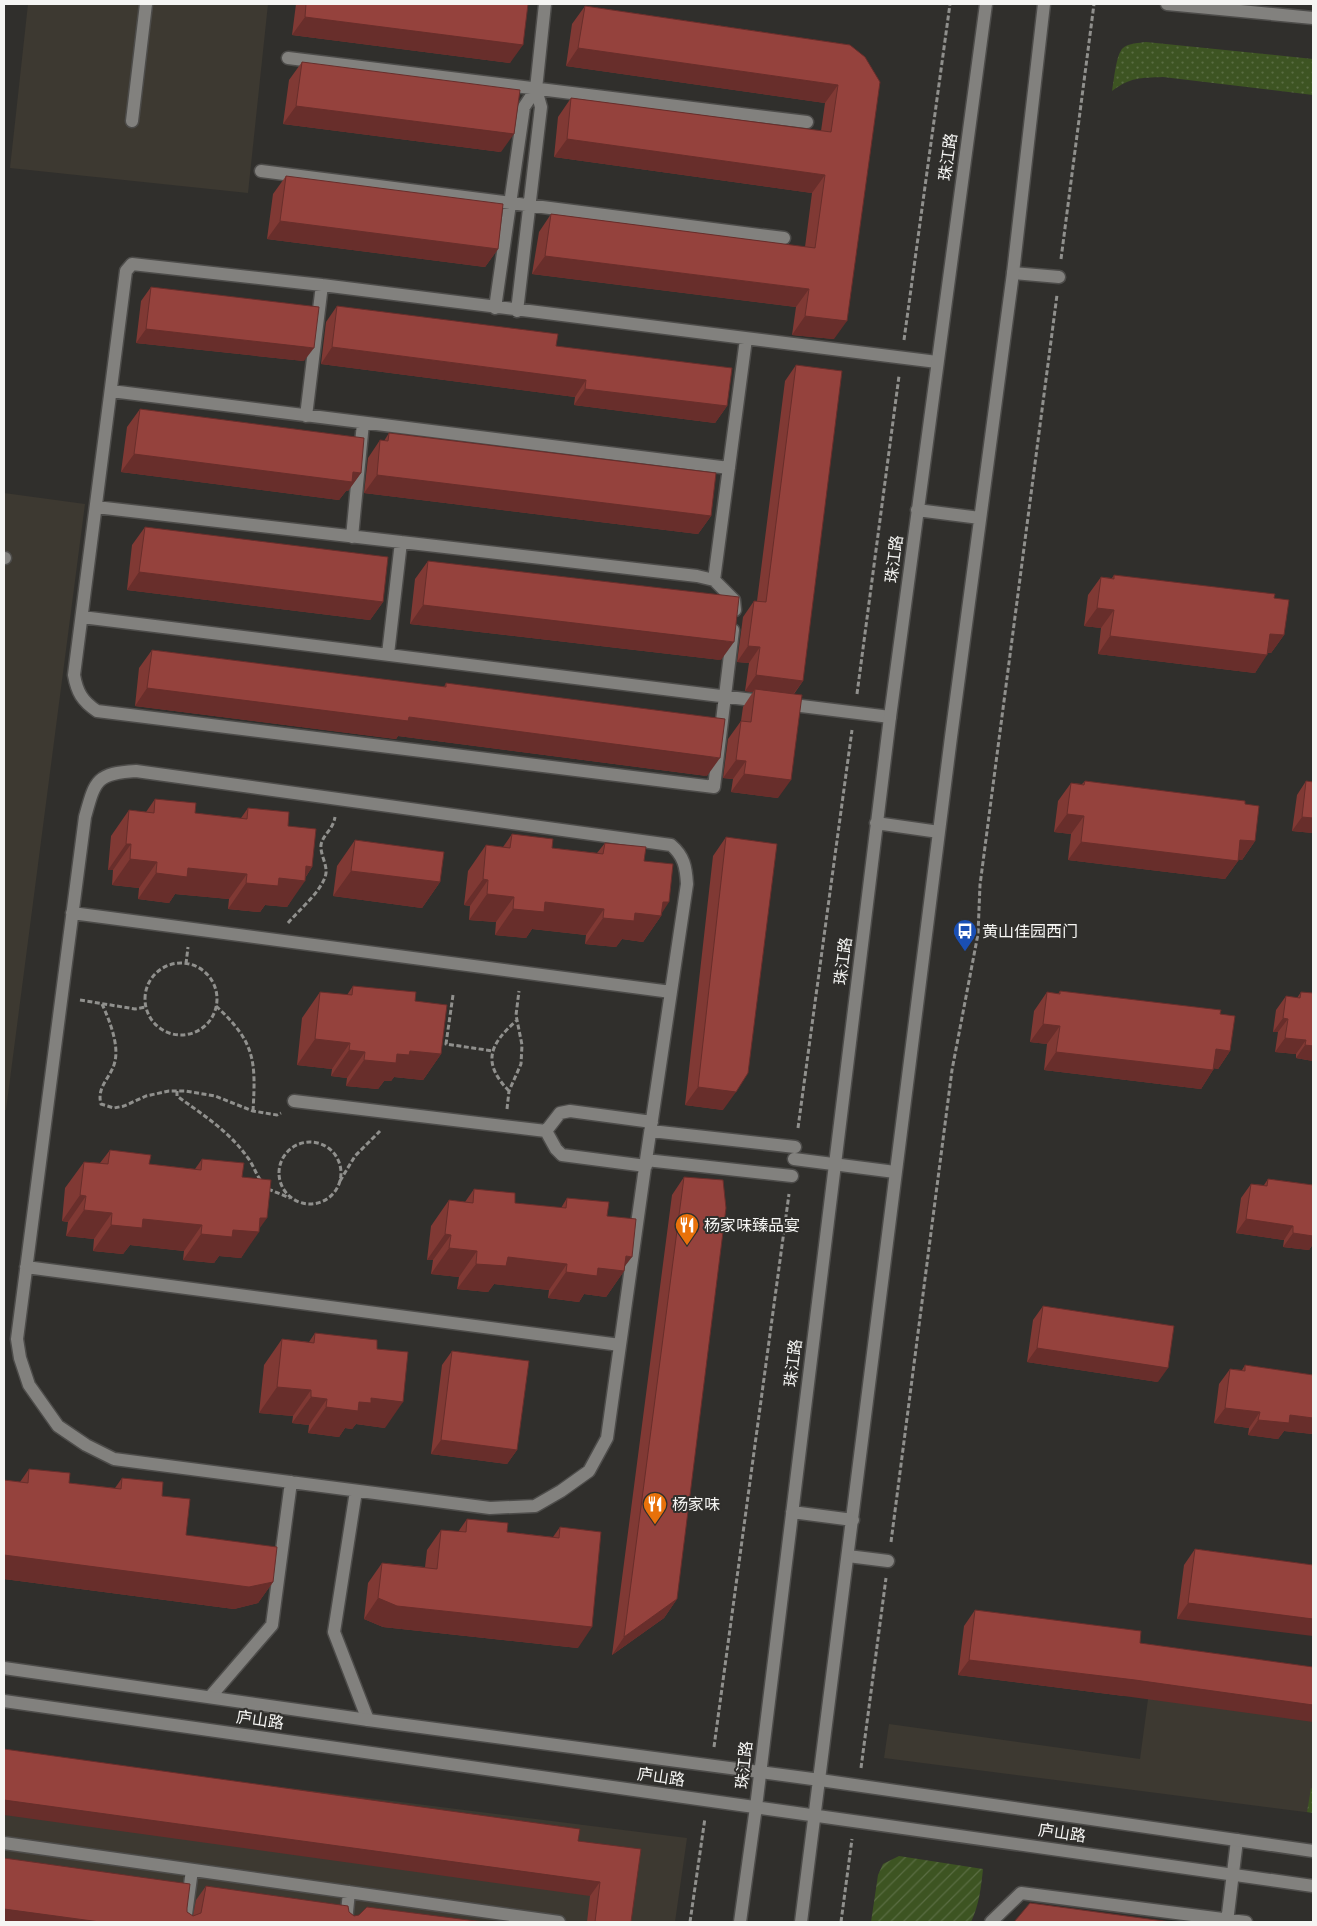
<svg xmlns="http://www.w3.org/2000/svg" width="1317" height="1926" viewBox="0 0 1317 1926" font-family="'Work Sans','Noto Sans SC',sans-serif">
	<style>
		.built { fill: #3d3931 }
		.grass { fill: url(#grass-dots) }
		.garden { fill: url(#garden-furrows) }
		.lines { fill: none; stroke-linecap: round; stroke-linejoin: round }
		.lane-casing { stroke: #4d4c4a; stroke-width: 15 }
		.secondary-casing { stroke: #4d4c4a; stroke-width: 15 }
		.path { stroke: #90908d; stroke-width: 3; stroke-dasharray: 5 2.5; stroke-linecap: butt }
		.lane { stroke: #82817e; stroke-width: 12 }
		.secondary { stroke: #82817e; stroke-width: 12 }
		.wall { fill: #803934 }
		.shaded-wall { fill: #682e2b }
		.building { fill: #95423d; stroke: #682e2b }
		.labels { text-anchor: middle; dominant-baseline: central; stroke-width: 4; stroke-linejoin: round; paint-order: stroke }
		.street-label { font-size: 16px; fill: #f5f5f3; stroke: #302f2c }
		.poi-label { font-size: 16px; fill: #f5f5f3; stroke: #302f2c; text-anchor: start }
	</style>
	<defs>
		<pattern id="grass-dots" width="8" height="8" patternUnits="userSpaceOnUse" patternTransform="scale(1.25)"><rect width="8" height="8" fill="#3d5422"/><path d="M2 2h.1M6 6h.1" fill="none" stroke="#5a6d43" stroke-width="1.8" stroke-linecap="round"/></pattern>
		<pattern id="garden-furrows" width="10" height="10" patternUnits="userSpaceOnUse" patternTransform="scale(1.25)"><rect width="10" height="10" fill="#3d5422"/><path d="M-1 1l2-2M0 10L10 0M9 11l2-2" fill="none" stroke="#5a6d43"/></pattern>
	</defs>
	<rect width="100%" height="100%" fill="#302f2c"/>
	<!-- built -->
	<path class="built" d="M28 4H268L248 193 10 168Z
		M4 493 85 504 6 1110H4Z
		M1153 1662 1313 1684V1813L884 1758 889 1724 1140 1759Z
		M4 1752 687 1838 675 1922H4Z"/>
	<!-- grass -->
	<path class="grass" d="M1146 42 1313 59V95L1163 77C1140 78 1131 77 1112 91 1114 81 1116 54 1123 48 1129 43 1139 43 1146 42Z
		M1311 1788 1313 1789V1813L1307 1812Z"/>
	<!-- garden -->
	<path class="garden" d="M899 1856 983 1869C981 1888 979 1905 971 1922H871L878 1875 883 1864Z"/>
	<g class="lines">
		<!-- lane casing -->
		<g class="lane-casing">
			<path id="lane" d="M1167 4 1313 18
				M288 58 807 122
				M132 121 146 4
				M261 171 784 238
				M1013 273 1059 277
				M495 308 524 107 536 89
				M517 311 541 107 536 89 545 4
				M111 391 729 468
				M306 416 322 285
				M96 507 697 576 714 580 734 600 735 610
				M352 537 363 423
				M4 558H5
				M714 580 746 339
				M82 617 890 717
				M733 630 714 787 97 711C82 701 77 692 74 675L126 271 132 264 322 285 937 362
				M388 654 401 542
				M72 913 671 992
				M294 1101 546 1131 556 1149 562 1155 646 1166
				M546 1131 560 1113 570 1111 652 1122
				M651 1131 795 1147
				M794 1159 895 1172
				M646 1160 687 884C686 867 684 856 671 845L136 771C96 773 95 781 85 817L17 1339 20 1358 29 1385 58 1426 86 1445 114 1459 490 1508 535 1506 561 1491 589 1471 607 1438 646 1160 792 1176
				M26 1267 620 1345
				M356 1491 334 1632 368 1720
				M848 1556 888 1561
				M210 1697 272 1625 291 1482
				M4 1843 559 1922
				M185 1922 192 1870
				M346 1922 349 1892
				M991 1922 1021 1893 1246 1922
				M1227 1922 1237 1840"/>
		</g>
		<!-- secondary casing -->
		<g class="secondary-casing">
			<path id="secondary" d="M917 510 980 518
				M876 823 939 832
				M792 1512 853 1520
				M4 1668 368 1720 820 1780 1313 1851
				M4 1701 1313 1886
				M740 1922 756 1807 890 717 986 4
				M801 1922 951 737 1013 273 1044 4"/>
		</g>
		<!-- path -->
		<path class="path" d="M1061 259 1094 4
			M904 340 950 4
			M857 694 899 376
			M288 923C298 911 324 889 326 873 327 864 320 854 321 845 323 834 333 830 335 817
			M145 999a36 36 0 1 1 72 0a36 36 0 1 1-72 0Z
			M186 964 188 947
			M453 995 446 1044 493 1051
			M80 1000 135 1009 146 1007
			M102 1004C109 1019 119 1044 115 1061 112 1077 96 1086 101 1104L114 1108 124 1106 146 1096 169 1091H185L215 1096 253 1111 277 1115 281 1113
			M216 1006C255 1042 256 1060 253 1111
			M177 1091V1096C203 1115 229 1131 248 1158 254 1166 256 1175 262 1182
			M509 1091C482 1063 489 1045 516 1021
			M507 1109 509 1091 521 1064 522 1045 516 1015 519 991
			M798 1128 852 730
			M279 1173a31 31 0 1 1 62 0a31 31 0 1 1-62 0Z
			M340 1181 355 1156 380 1131
			M268 1189 290 1198
			M891 1542 952 1070 978 934 980 885 1057 295
			M714 1747 789 1194
			M861 1768 886 1578
			M690 1922 705 1818
			M841 1922 852 1839"/>
		<!-- lane -->
		<use href="#lane" class="lane"/>
		<!-- secondary -->
		<use href="#secondary" class="secondary"/>
	</g>
	<!-- wall -->
	<path class="wall" d="M296 4H528L510 63 292 35Z
		M585 6 850 45 834 339 792 335 796 307 532 274 539 232 551 214 805 247 812 193 554 157 558 117 571 98 821 131 825 103 566 66 572 24Z
		M302 62 501 152 283 124 289 80Z
		M286 176 498 249 485 267 267 239 273 194Z
		M151 287 304 361 136 343 141 301Z
		M337 306 556 346 727 406 715 423 574 405 575 397 321 364 326 322Z
		M796 365 803 681 794 694 778 798 731 792 733 779 723 778 728 739 741 721 743 707 753 692 745 691 749 663 737 662 743 617 754 601H757L785 381Z
		M140 409 361 473 348 491H346L339 500 121 472 127 427Z
		M389 433 711 516 698 534 364 493 368 458 380 440 384 441Z
		M145 527 383 602 370 620 127 590 132 545Z
		M428 561 721 660 410 624 415 579Z
		M1114 575 1274 598 1284 635 1271 653H1267L1255 673 1098 654 1101 628 1084 626 1088 595 1101 577 1112 578Z
		M152 650 444 687 446 683 707 776 398 736 396 739 135 706 139 668Z
		M1085 781 1245 804 1255 841 1242 860 1238 859V861L1225 879 1068 860 1071 834 1054 832 1058 801 1071 783 1082 784Z
		M1306 781 1313 782V833L1292 831 1297 795Z
		M155 799 195 813 241 818 248 808 288 826 312 867 287 907 265 905 260 912 228 909 229 899 175 894 169 903 138 899 139 888 112 885 113 870H108L111 836 129 810 146 812Z
		M512 834 552 848 597 853 605 843 644 861 662 913 661 916 643 942 622 939 616 947 585 944 586 935 532 929 526 938 495 935 496 922 469 920 470 906 464 905 468 871 486 845 503 847Z
		M726 837 723 1110 685 1105 713 856Z
		M355 840 440 882 422 908 333 896 337 866Z
		M353 986 415 1001 441 1054 423 1080 394 1077 391 1081H384L378 1089 346 1086 347 1078 331 1076 332 1069 297 1065 302 1018 320 992 347 995Z
		M1060 991 1220 1014 1230 1051 1218 1069 1214 1068 1213 1070 1201 1089 1044 1070 1047 1044 1030 1042 1034 1011 1047 992 1058 994Z
		M1301 992 1313 1061 1296 1058V1054L1275 1052 1278 1032H1273L1276 1010 1286 996 1297 998Z
		M110 1150 149 1164 195 1169 202 1159 242 1177 259 1229 241 1258 219 1256 214 1263 183 1260 184 1251 130 1245 123 1254 93 1251 94 1239 66 1236 68 1222 62 1221 65 1188 84 1162 100 1163Z
		M684 1177 677 1599 664 1618 612 1655 672 1195Z
		M1268 1179 1313 1185V1244L1309 1250 1283 1247 1284 1240 1236 1233 1241 1198 1251 1184 1264 1185Z
		M474 1189 515 1203 561 1208 567 1198 607 1216 624 1267V1271L606 1297 584 1294 579 1302 548 1298 549 1290 494 1284 488 1292 457 1289 459 1277 431 1274 433 1260H427L431 1226 449 1200 465 1202Z
		M1043 1306 1158 1382 1027 1362 1033 1320Z
		M315 1333 377 1349 385 1428 356 1424 352 1429 345 1428 339 1437 308 1433 309 1425 292 1423 293 1416 259 1413 264 1365 282 1339 309 1342Z
		M452 1351 517 1450 507 1464 431 1454 442 1365Z
		M1245 1365 1313 1375V1434L1284 1431 1278 1439 1248 1435 1249 1428 1214 1423 1219 1384 1230 1369 1242 1370Z
		M29 1469 69 1483 115 1488 122 1478 162 1496 186 1535 273 1582 258 1603 234 1609 4 1579V1480L20 1482Z
		M467 1519 507 1532 553 1537 560 1527 578 1648 383 1627 364 1619 368 1583 382 1563 425 1567 427 1550 441 1530 458 1532Z
		M1195 1549 1313 1565 1177 1619 1184 1565Z
		M975 1610 1124 1696 958 1675 964 1626Z
		M578 1841 631 1922H587L590 1896Z
		M206 1886 349 1912 354 1916 4 1922 187 1908V1912L193 1916 196 1900Z"/>
	<!-- shaded-wall -->
	<path class="shaded-wall" d="M305 17 523 45 510 63 292 35Z
		M578 48 838 85 825 103 566 66Z
		M296 106 514 134 501 152 283 124Z
		M567 139 825 175 812 193 554 157Z
		M280 221 498 249 485 267 267 239Z
		M545 256 809 289 796 307 532 274Z
		M805 316 847 321 834 339 792 335Z
		M146 329 314 348 304 361 136 343Z
		M332 347 586 380 575 397 321 364Z
		M585 389 727 406 715 423 574 405Z
		M134 454 353 472 361 473 348 491H346L339 500 121 472Z
		M377 475 711 516 698 534 364 493Z
		M139 572 383 602 370 620 127 590Z
		M423 605 734 642 721 660 410 624Z
		M1097 608 1114 610 1101 628 1084 626Z
		M1270 634 1284 635 1271 653 1257 652Z
		M1110 636 1267 655 1255 673 1098 654Z
		M748 646 760 647 749 663 737 662Z
		M756 675 803 681 791 697 755 689 753 692 745 691Z
		M147 688 409 717 720 758 707 776 398 736 396 739 135 706Z
		M736 760 746 761 733 779 723 778Z
		M744 774 791 780 778 798 731 792Z
		M1067 814 1084 816 1071 834 1054 832Z
		M1302 817 1313 818V833L1292 831Z
		M1240 840 1255 841 1242 860 1228 858Z
		M1081 842 1238 861 1225 879 1068 860Z
		M126 844H131L113 870H108Z
		M130 859 157 862 139 888 112 885Z
		M306 866 312 867 303 881H305L287 907 265 905 260 912 228 909 246 883Z
		M188 868 247 874 229 899 175 894 169 903 138 899 156 873Z
		M351 871 440 882 422 908 333 896Z
		M483 879 488 880 470 906 464 905Z
		M487 894 514 897 496 922 469 920Z
		M545 902 604 909 586 935 532 929 526 938 495 935 513 909Z
		M663 902H669L660 916H661L643 942 622 939 616 947 585 944 603 918 635 913Z
		M1283 1018 1288 1019 1278 1032H1273Z
		M1043 1024 1060 1026 1047 1044 1030 1042Z
		M1285 1038 1306 1040 1296 1054 1275 1052Z
		M315 1039 350 1043 332 1069 297 1065Z
		M1305 1045 1313 1046V1061L1296 1058Z
		M1216 1049 1230 1051 1218 1069 1203 1067Z
		M349 1050 365 1052 347 1078 331 1076Z
		M410 1051 441 1054 423 1080 394 1077 391 1081H384L378 1089 346 1086 364 1060 397 1054Z
		M1056 1052 1213 1070 1201 1089 1044 1070Z
		M698 1087 736 1092 723 1110 685 1105Z
		M80 1195 86 1196 68 1222 62 1221Z
		M84 1210 112 1213 94 1239 66 1236Z
		M260 1218H267L257 1232H259L241 1258 219 1256 214 1263 183 1260 201 1234Z
		M143 1219 202 1225 184 1251 130 1245 123 1254 93 1251 111 1225Z
		M1246 1219 1293 1226 1284 1240 1236 1233Z
		M1293 1233 1313 1236V1244L1309 1250 1283 1247Z
		M445 1234 451 1235 433 1260H427Z
		M449 1248 477 1251 459 1277 431 1274Z
		M626 1256 632 1257 622 1270 624 1271 606 1297 584 1294 579 1302 548 1298 566 1272 598 1268Z
		M508 1257 567 1264 549 1290 494 1284 488 1292 457 1289 476 1264Z
		M1037 1348 1168 1368 1158 1382 1027 1362Z
		M277 1387 311 1390 293 1416 259 1413Z
		M311 1397 327 1399 309 1425 292 1423Z
		M371 1398 403 1402 385 1428 356 1424 352 1429 345 1428 339 1437 308 1433 326 1407 359 1402Z
		M1225 1408 1260 1412 1249 1428 1214 1423Z
		M1290 1415 1313 1418V1434L1284 1431 1278 1439 1248 1435 1258 1420Z
		M441 1440 517 1450 507 1464 431 1454Z
		M4 1555 273 1582 258 1603 234 1609 4 1579Z
		M378 1598 592 1627 578 1648 383 1627 364 1619Z
		M677 1599 664 1618 612 1655 624 1637Z
		M1188 1603 1313 1619V1636L1177 1619Z
		M969 1660 1135 1680 1313 1705V1722L1124 1696 958 1675Z
		M4 1800 600 1882 590 1896 4 1815Z
		M4 1909 100 1922H4Z"/>
	<!-- building -->
	<path class="building" d="M306 4H528L523 45 305 17Z
		M585 6 850 45 865 57 880 82 847 321 805 316 809 289 545 256 551 214 815 248 825 175 567 139 571 98 831 132 838 85 578 48Z
		M302 62 520 90 514 134 296 106Z
		M286 176 503 204 498 249 280 221Z
		M151 287 319 307 314 348 146 329Z
		M337 306 558 334 556 346 732 368 727 406 585 389 586 380 332 347Z
		M796 365 842 371 803 681 756 675 760 647 748 646 754 601 766 602Z
		M140 409 364 438 361 473 353 472 352 482 134 454Z
		M389 433 716 473 711 516 377 475 380 440 388 441Z
		M145 527 388 557 383 602 139 572Z
		M428 561 739 597 734 642 423 605Z
		M1114 575 1275 594 1274 598 1289 600 1284 635 1270 634 1267 655 1110 636 1114 610 1097 608 1101 577 1114 579Z
		M152 650 446 687V683L725 719 720 758 409 717 408 721 147 688Z
		M755 689 802 695 791 780 744 774 746 761 736 760 741 721 751 722Z
		M1085 781 1245 801V804L1259 806 1255 841 1240 840 1238 861 1081 842 1084 816 1067 814 1071 783 1084 785Z
		M1306 781 1313 782V818L1302 817Z
		M155 799 196 803 195 813 247 819 248 808 289 812 288 826 316 829 312 867 306 866 305 881 279 878 278 886 246 883 247 874 188 868 187 877 156 873 157 862 130 859 131 844H126L129 810 154 813Z
		M512 834 553 839 552 848 603 854 605 843 646 847 644 861 673 864 669 902H663L661 916 635 913 634 921 603 918 604 909 545 902 544 912 513 909 514 897 487 894 488 880 483 879 486 845 510 848Z
		M726 837 777 844 748 1073 736 1092 698 1087Z
		M355 840 444 852 440 882 351 871Z
		M353 986 416 992 415 1001 447 1005 441 1054 410 1051 409 1055 397 1054 396 1063 364 1060 365 1052 349 1050 350 1043 315 1039 320 992 352 995Z
		M1060 991 1221 1010 1220 1014 1235 1016 1230 1051 1216 1049 1213 1070 1056 1052 1060 1026 1043 1024 1047 992 1060 994Z
		M1301 992 1313 993V1046L1305 1045 1306 1040 1285 1038 1288 1019 1283 1018 1286 996 1300 998Z
		M110 1150 151 1155 149 1164 201 1170 202 1159 244 1163 242 1177 271 1180 267 1218H260L259 1232 233 1230 232 1237 201 1234 202 1225 143 1219 142 1228 111 1225 112 1213 84 1210 86 1196 80 1195 84 1162 108 1164Z
		M684 1177 723 1180 726 1208 677 1599 624 1637Z
		M1268 1179 1313 1185V1236L1293 1233V1226L1246 1219 1251 1184 1267 1186Z
		M474 1189 515 1193V1203L566 1208 567 1198 609 1202 607 1216 636 1219 632 1257 626 1256 624 1271 598 1268 597 1276 566 1272 567 1264 508 1257 506 1266 476 1264 477 1251 449 1248 451 1235 445 1234 449 1200 473 1203Z
		M1043 1306 1174 1326 1168 1368 1037 1348Z
		M315 1333 377 1340V1349L408 1352 403 1402 371 1398V1403L359 1402 358 1411 326 1407 327 1399 311 1397V1390L277 1387 282 1339 314 1343Z
		M452 1351 529 1361 517 1450 441 1440Z
		M1245 1365 1313 1375V1418L1290 1415 1289 1423 1258 1420 1260 1412 1225 1408 1230 1369 1245 1371Z
		M29 1469 70 1473 69 1483 121 1489 122 1478 163 1482 162 1496 190 1499 186 1535 277 1547 273 1582 249 1587 4 1555V1480L28 1483Z
		M467 1519 508 1523 507 1532 559 1538 560 1527 601 1532 592 1627 397 1606 378 1598 382 1563 437 1569 441 1530 466 1532Z
		M1195 1549 1313 1565V1619L1188 1603Z
		M975 1610 1141 1631 1140 1643 1313 1667V1705L1135 1680 969 1660Z
		M4 1749 580 1829 578 1841 641 1849 631 1922H595L600 1882 4 1800Z
		M4 1858 190 1884 187 1908V1912L193 1916 201 1913 206 1886 348 1906 349 1912 354 1916 359 1915 367 1907 484 1922H100L4 1909Z
		M1030 1903 1171 1922H1014Z"/>
	<!-- icons -->
	<defs>
		<g id="bus-pin" transform="scale(1.25)"><path d="M0 17L-7.5 6A9.5 9.5 0 1 1 7.5 6Z" fill="#1a4fb4" stroke="#302f2c"/><path d="M-5-6H5V4H4V6H2V4H-2V6H-4V4H-5ZM-3.5-4V0h7V-4ZM-3.5 1.2v1.5H-2V1.2ZM2 1.2v1.5H3.5V1.2Z" fill="#fff"/></g>
		<g id="restaurant-pin" transform="scale(1.25)"><path d="M0 17L-7.5 6A9.5 9.5 0 1 1 7.5 6Z" fill="#e8710a" stroke="#302f2c"/><path d="M-5-6h1v4h1v-4h1v4h1v-4h1v5L-1.5 .5V6h-2V.5L-5-1ZM5-6V6H3V1.5H1.5Q1.5-4 5-6Z" fill="#fff"/></g>
	</defs>
	<g fill-rule="evenodd">
		<use href="#bus-pin" x="965" y="931"/>
		<use href="#restaurant-pin" x="687" y="1225"/>
		<use href="#restaurant-pin" x="655" y="1504"/>
	</g>
	<g class="labels">
		<!-- street labels -->
		<g class="street-label">
			<text transform="translate(948 157) rotate(-82)">珠江路</text>
			<text transform="translate(894 559) rotate(-83)">珠江路</text>
			<text transform="translate(843 961) rotate(-83)">珠江路</text>
			<text transform="translate(793 1363) rotate(-83)">珠江路</text>
			<text transform="translate(260 1720) rotate(8)">庐山路</text>
			<text transform="translate(744 1765) rotate(-84)">珠江路</text>
			<text transform="translate(661 1777) rotate(8)">庐山路</text>
			<text transform="translate(1062 1833) rotate(8)">庐山路</text>
		</g>
		<!-- poi labels -->
		<g class="poi-label">
			<text x="982" y="931">黄山佳园西门</text>
			<text x="704" y="1225">杨家味臻品宴</text>
			<text x="672" y="1504">杨家味</text>
		</g>
	</g>
	<!-- border -->
	<rect width="1317" height="1926" fill="none" stroke="#f5f5f3" stroke-width="10"/>
</svg>
